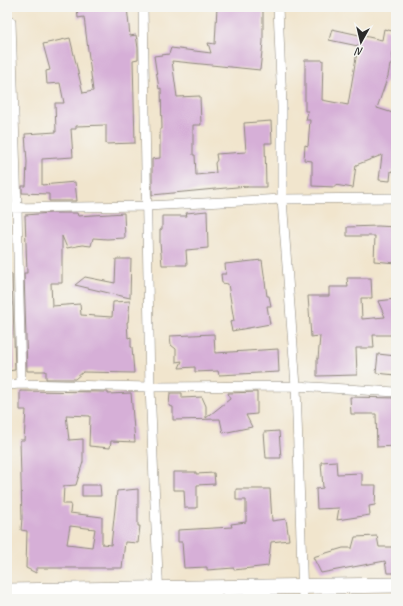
<svg xmlns="http://www.w3.org/2000/svg" width="403" height="606" viewBox="0 0 403 606" font-family="Caveat,sans-serif">
	<style>
		.building { fill: #d6afd7; fill-rule: evenodd }
		.lines { fill: none; stroke-linecap: round; stroke-linejoin: round }
		.minor-casing { stroke: #8e887c; stroke-width: 10 }
		.primary-casing { stroke: #8e887c; stroke-width: 16 }
		.minor { stroke: #fff; stroke-width: 9 }
		.primary { stroke: #fff; stroke-width: 15 }
	</style>
	<rect width="100%" height="100%" fill="#f6f6f2"/>
	<filter id="ink" filterUnits="userSpaceOnUse"><feTurbulence type="fractalNoise" baseFrequency=".025" numOctaves="2"/><feDisplacementMap in="SourceGraphic" scale="8" xChannelSelector="R" yChannelSelector="G"/><feConvolveMatrix kernelMatrix="1 2 1 2 8 2 1 2 1" color-interpolation-filters="sRGB"/></filter>
	<filter id="wash" filterUnits="userSpaceOnUse"><feTurbulence type="fractalNoise" baseFrequency=".012" numOctaves="4" result="noise"/><feDisplacementMap in="SourceGraphic" scale="16" xChannelSelector="R" yChannelSelector="G"/><feGaussianBlur stdDeviation="0.9" result="paint"/><feColorMatrix in="noise" values="0 0 0 0 0 0 0 0 0 0 0 0 0 0 0 0 0 1.4 0 .05"/><feComposite in="paint" operator="in"/></filter>
	<g filter="url(#wash)">
		<rect width="100%" height="100%" fill="#f1e5cd"/>
		<g id="blocks">
			<!-- building -->
			<path class="building" d="M77 7H127L130 36 136 35 138 48V59L133 60 135 143 106 144V125L76 126V129H71L73 157 42 159V185L75 182 77 201H49V194L22 193V186H26L27 162 25 134 56 132 55 103H64L60 83 47 84 46 71 50 70 43 44 70 38 83 93 93 91 84 17 78 18Z
				M217 7H263V42L260 70 172 61 177 97 200 96 201 125H193V155H195L196 175 216 173 215 163 217 160 216 154 246 152 244 123 271 121 272 143H265L266 187H247V186L152 195V159L160 158V129H162L161 88 159 89 154 56 169 54 171 48 211 53 208 43 215 44Z
				M332 29 382 40 384 29 396 32 391 65H390L388 76 377 108 396 114V172L391 171 390 181 379 180 382 155 356 165 353 188 335 185V187L312 186V161L304 160 305 145 308 146 310 120H306L308 111H305V60H323L322 100 348 105 358 46 329 40Z
				M207 211 208 248 186 250 187 265H162L160 243V230L162 229V216H187L186 213Z
				M51 213H77L78 216 124 213 125 238 107 239 93 238 91 246 82 245 67 248 62 236V283H51L52 306 80 304 81 315 112 317 113 302 130 301 128 322H127L128 338 131 337V347H132L134 373 83 372 75 379H46V371H27L24 273H27L25 215Z
				M378 226 396 227V263L374 261 375 236H347V227Z
				M116 259H131L130 298 75 285 85 277 115 283Z
				M262 260 267 296H269L271 306H267L270 324 232 331 230 322 234 321 228 284 222 283 221 274H226L225 264Z
				M7 274H12L15 370 7 371Z
				M347 278H371L372 298H361L362 319 385 317 378 301 396 299V335H373L374 348H356L357 375 317 376V359H318L320 336 311 337 308 296H329V287H348Z
				M214 334 215 353 278 349 279 372 219 375 218 371 195 372V367L179 368 182 361 176 362V349L171 345 170 336Z
				M378 354 396 356V375L376 373Z
				M20 391 108 392V394L131 393 135 442 111 441 110 448 89 446 90 416 66 415 69 440 83 439V462L76 485 64 486 63 504H71L70 513 102 517V544L111 545 117 491 138 489V526H140L138 543 125 542 122 568H36V573L26 568 27 531 21 530 22 518 20 440H24L26 410H20ZM70 526 95 529 92 547 67 544Z
				M257 392V414L246 415 252 427 223 433 220 419 173 420V407L169 406 170 393H182V398L202 397 206 406V418L230 399 228 393Z
				M350 397 396 398V446L377 447 376 414H351Z
				M279 431 281 458H266L264 432Z
				M336 461 337 474 362 473V485H376L375 505 369 506 370 515 337 520 339 508 317 509 316 489 323 488 321 462Z
				M173 472H196V474L214 473 215 484 197 485V508H185L184 490H173Z
				M82 485H100L101 496H82Z
				M236 489H270L272 521 286 519 289 540 271 542 268 566 234 570V568L207 570V567L184 568 182 542H178V530L232 527 231 524 246 522V500H236Z
				M377 536 379 547H396V573H387L385 561 321 573 313 557 343 548H352L355 537Z"/>
		</g>
	</g>
	<g filter="url(#ink)">
		<use href="#blocks" fill-opacity="0" stroke="#8e887c" stroke-width="1"/>
		<g class="lines">
			<!-- minor casing -->
			<g class="minor-casing">
				<path id="minor" d="M143 7 150 387 159 599
					M278 7 282 106V199L296 386 303 599
					M11 22 17 209 21 384
					M7 208 146 206 282 199 396 198
					M7 385 21 384 150 387 296 386 396 392"/>
			</g>
			<!-- primary casing -->
			<g class="primary-casing">
				<path id="primary" d="M7 591 396 585"/>
			</g>
			<!-- minor -->
			<use href="#minor" class="minor"/>
			<!-- primary -->
			<use href="#primary" class="primary"/>
		</g>
	</g>
	<!-- margin -->
	<rect width="403" height="606" fill="none" stroke="#f6f6f2" stroke-width="24"/>
	<!-- north arrow -->
	<g transform="translate(361 42) rotate(188)" stroke="#f6f6f2" stroke-width="3" paint-order="stroke">
	<path d="M0-3L7 15L0 10L-7 15Z" fill="#2b2b2b"/>
	<text y="-6" font-size="11" font-weight="bold" text-anchor="middle" fill="#2b2b2b">N</text>
	</g>
</svg>
